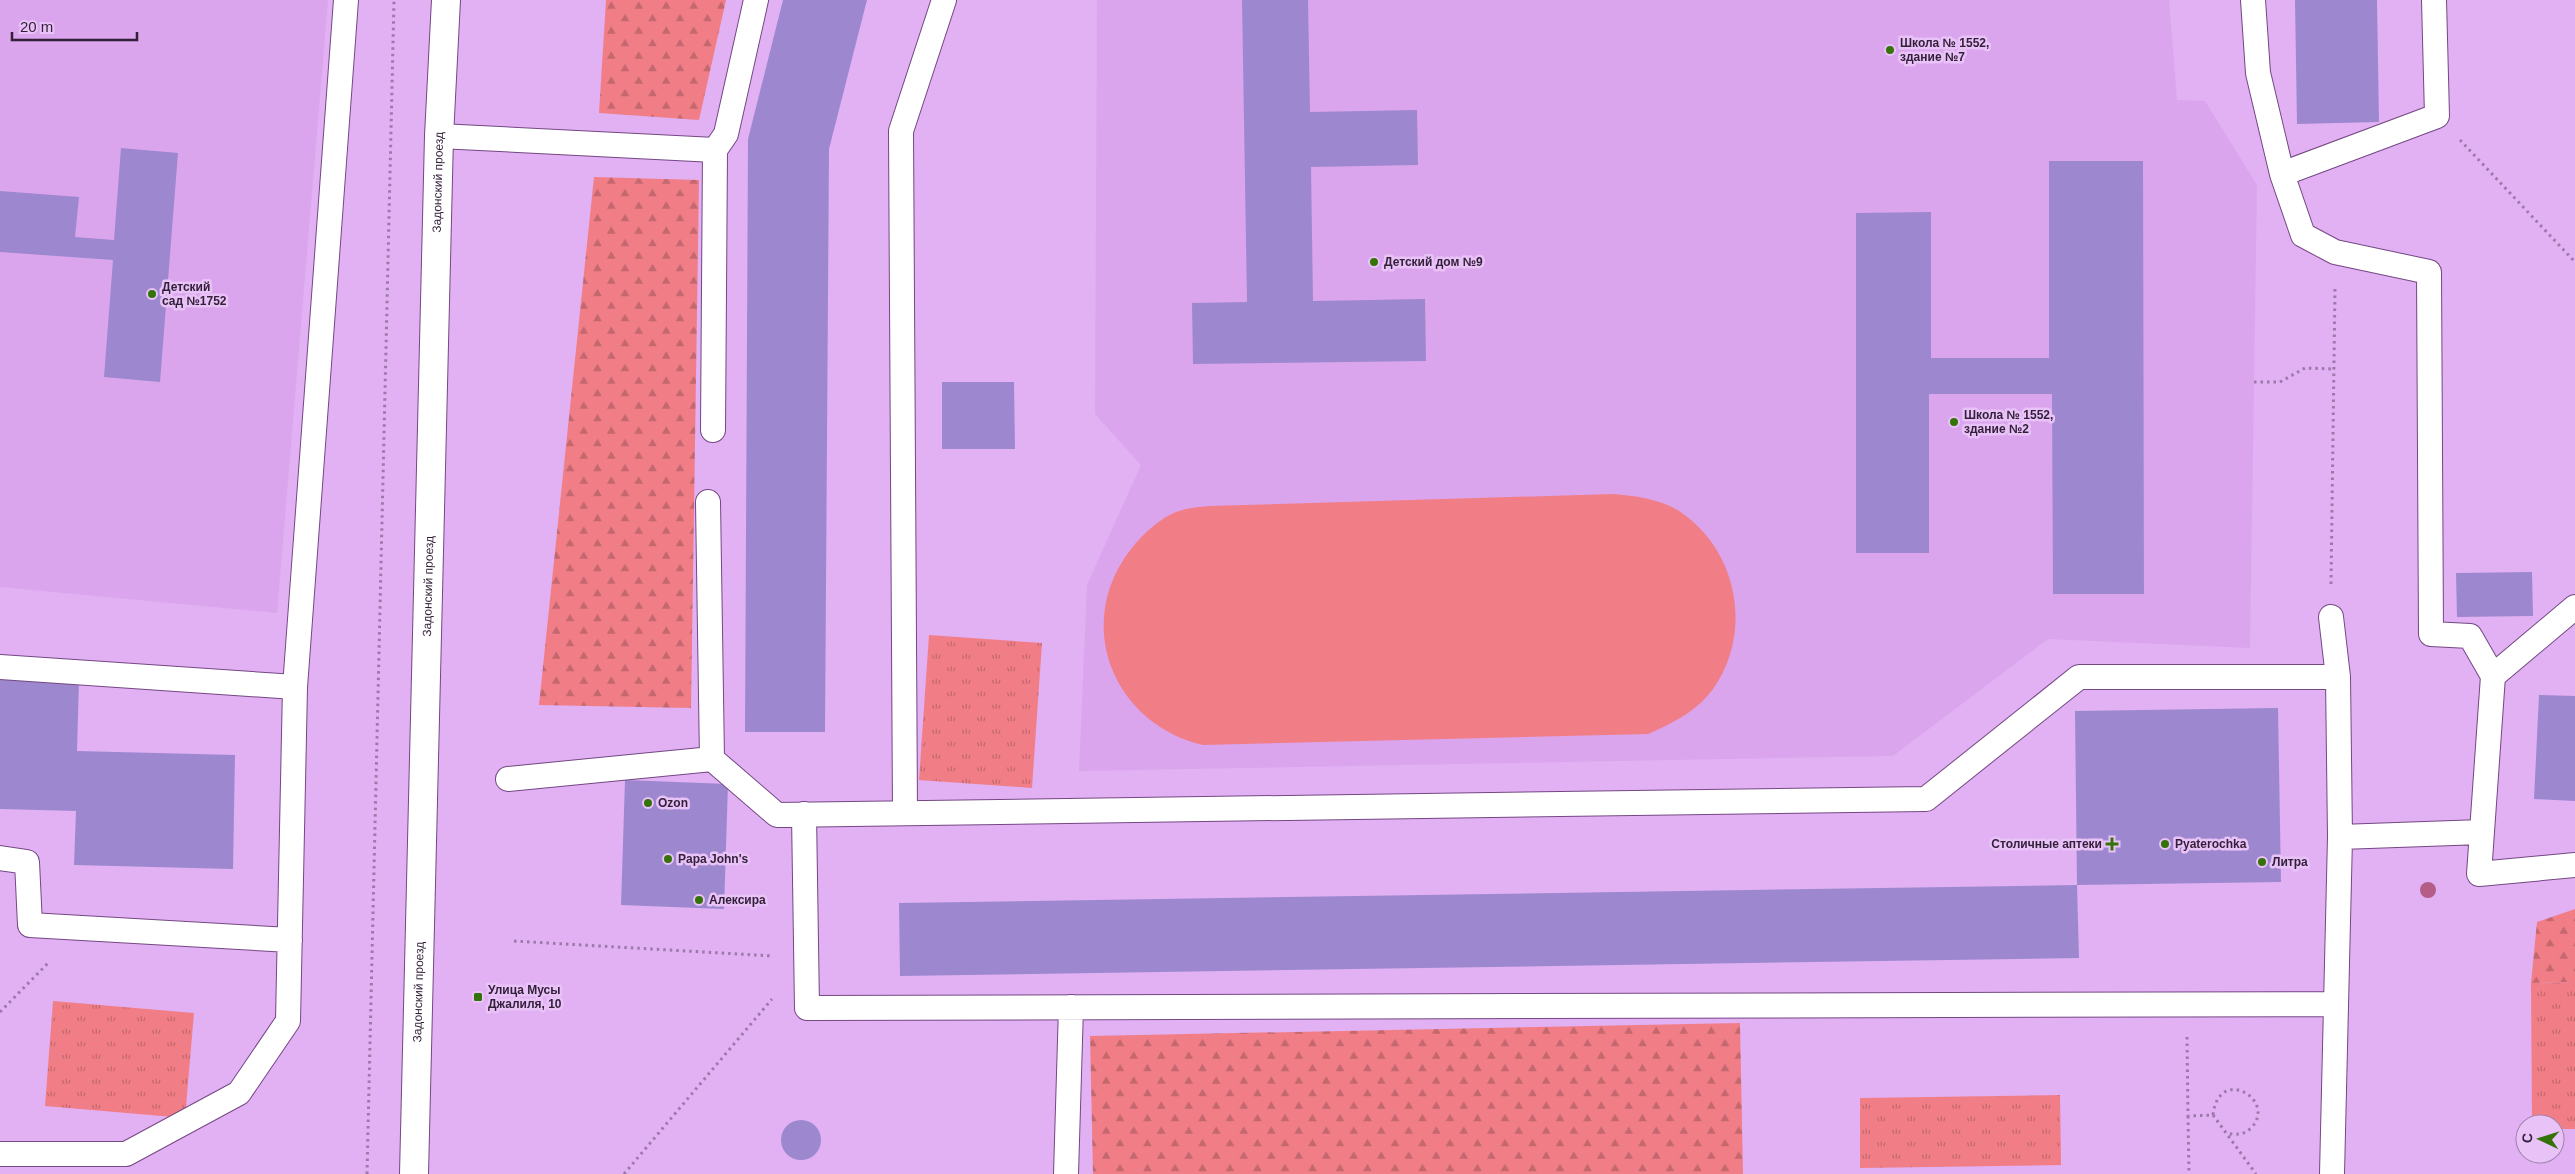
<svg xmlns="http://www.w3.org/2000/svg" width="2575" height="1174" viewBox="0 0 2575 1174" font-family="Arial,sans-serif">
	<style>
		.built { fill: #daa5ed }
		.forest { fill: url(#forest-firs) }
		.park { fill: url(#park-tufts) }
		.pitch { fill: #f17e86 }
		.building { fill: #9d88cf }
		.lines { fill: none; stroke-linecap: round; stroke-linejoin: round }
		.service-casing { stroke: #744883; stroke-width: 26 }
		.tertiary-casing { stroke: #744883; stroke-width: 30 }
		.path { stroke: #9d78aa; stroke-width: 3; stroke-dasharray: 2.5 4; stroke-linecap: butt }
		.service { stroke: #fff; stroke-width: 24 }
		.tertiary { stroke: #fff; stroke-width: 28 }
		.tree { fill: #b35d87 }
		.poi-dot { fill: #357209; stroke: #e9c2f8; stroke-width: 2 }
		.labels { text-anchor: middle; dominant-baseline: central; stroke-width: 5; stroke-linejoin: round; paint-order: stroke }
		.poi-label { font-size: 12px; font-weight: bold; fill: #321f38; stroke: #e9c2f8; text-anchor: start }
		.street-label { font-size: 12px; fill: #321f38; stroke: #e9c2f8 }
	</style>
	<defs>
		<pattern id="forest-firs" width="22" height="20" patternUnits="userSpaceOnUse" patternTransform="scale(1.25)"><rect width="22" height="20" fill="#f17e86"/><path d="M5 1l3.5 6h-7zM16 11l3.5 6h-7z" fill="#c4676f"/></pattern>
		<pattern id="park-tufts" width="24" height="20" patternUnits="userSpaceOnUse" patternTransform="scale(1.25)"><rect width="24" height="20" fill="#f17e86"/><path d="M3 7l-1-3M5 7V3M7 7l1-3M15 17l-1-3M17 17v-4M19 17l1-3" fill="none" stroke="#c4676f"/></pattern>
	</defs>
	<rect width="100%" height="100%" fill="#e1b1f3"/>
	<!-- built -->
	<path class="built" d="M0 0H328L277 613 0 587Z
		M1097 0H2169L2177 100 2205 101 2257 185 2250 648 2048 639 1893 756 1079 771 1087 585 1141 465 1095 414Z"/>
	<!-- forest -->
	<path class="forest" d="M606 0H726L699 120 599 113Z
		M594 177 699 180 691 708 539 705Z
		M2575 909V982L2531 983 2537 922Z
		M1740 1023 1743 1174H1093L1090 1036Z"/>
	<!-- park -->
	<path class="park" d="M929 635 1042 643 1032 788 919 780Z
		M2575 982V1129H2555V1124H2532L2531 983Z
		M53 1001 194 1013 185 1118 45 1106Z
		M2060 1095 2061 1165 1860 1168V1098Z"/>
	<!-- pitch -->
	<path class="pitch" d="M1613 494C1637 496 1662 499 1682 513 1738 552 1753 633 1713 689 1697 711 1673 723 1648 734L1203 745C1112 723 1073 623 1131 549 1143 534 1161 517 1179 511 1188 508 1199 507 1209 506Z"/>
	<!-- building -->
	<path class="building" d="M783 0H867L829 149 825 732H745L748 139Z
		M1242 0H1308L1310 112 1417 110 1418 165 1311 167 1313 301 1425 299 1426 361 1193 364 1192 303 1247 302Z
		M2295 0H2377L2379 122 2297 124Z
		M121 148 178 153 160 382 104 377 113 260 0 252V191L79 197 75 237 114 240Z
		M2049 161H2143L2144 594H2053L2052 394H1929V553H1856V213L1931 212V358H2049Z
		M942 382H1014L1015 449H942Z
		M2532 572 2533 616 2457 617 2456 573Z
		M0 678 79 680 77 751 235 755 233 869 74 865 76 811 0 809Z
		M2539 695 2575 696V801L2534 799Z
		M2278 708 2281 882 2077 885 2075 711Z
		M625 780 728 784 724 909 621 905Z
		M2077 885 2079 958 900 976 899 903Z
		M781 1140a20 20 0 1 1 40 0a20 20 0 1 1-40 0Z"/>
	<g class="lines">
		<!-- service casing -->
		<g class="service-casing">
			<path id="service" d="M2253 0 2258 73 2282 174 2303 235 2335 252 2429 272 2431 634 2470 636 2493 676
				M439 136 715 150 713 430
				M715 150 726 134 756 0
				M2282 174 2437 116 2434 0
				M2575 607 2493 676 2479 874 2575 865
				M2331 617 2338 677 2340 837 2332 1174
				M0 667 295 687
				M712 759 777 815 1926 799 2079 677H2338
				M508 779 712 759 708 502
				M905 812 901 131 944 0
				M804 814 807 1008 2336 1004
				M2340 837 2482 832
				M0 858 27 862 30 925 290 940
				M0 1154H126L239 1093 288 1021 295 687 346 0
				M1066 1174 1071 1007"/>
		</g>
		<!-- tertiary casing -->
		<g class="tertiary-casing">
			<g id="tertiary">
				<path id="s1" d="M414 1174 439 136 446 0"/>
			</g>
		</g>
		<!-- path -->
		<path class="path" d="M2460 140 2575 262
			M2254 382H2280L2305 368 2333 369
			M2331 584 2335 288
			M514 941 773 956
			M0 1012 50 961
			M2187 1037 2188 1116 2213 1115 2256 1174
			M2213 1115C2219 1064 2278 1101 2251 1128 2244 1135 2236 1135 2226 1133
			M2188 1116 2189 1174
			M367 1174 394 0
			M624 1174 772 999"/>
		<!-- service -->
		<use href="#service" class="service"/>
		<!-- tertiary -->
		<use href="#tertiary" class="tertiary"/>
	</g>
	<!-- trees -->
	<circle class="tree" cx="2428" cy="890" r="8"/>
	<!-- markers -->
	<g class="poi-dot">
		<circle cx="1890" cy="50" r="5"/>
		<circle cx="1374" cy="262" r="5"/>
		<circle cx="152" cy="294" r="5"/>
		<circle cx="1954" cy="422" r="5"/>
		<circle cx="648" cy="803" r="5"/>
		<path d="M2109.5 836.5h5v5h5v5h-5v5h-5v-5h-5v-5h5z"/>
		<circle cx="2165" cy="844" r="5"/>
		<circle cx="668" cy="859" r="5"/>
		<circle cx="2262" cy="862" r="5"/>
		<circle cx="699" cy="900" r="5"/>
		<rect x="473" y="992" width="10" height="10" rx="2.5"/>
	</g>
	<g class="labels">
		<!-- poi labels -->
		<g class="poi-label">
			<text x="1900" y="43">Школа № 1552,<tspan x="1900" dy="14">здание №7</tspan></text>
			<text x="1384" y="262">Детский дом №9</text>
			<text x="162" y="287">Детский<tspan x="162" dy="14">сад №1752</tspan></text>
			<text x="1964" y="415">Школа № 1552,<tspan x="1964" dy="14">здание №2</tspan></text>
			<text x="658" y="803">Ozon</text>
			<text x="2102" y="844" text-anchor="end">Столичные аптеки</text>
			<text x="2175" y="844">Pyaterochka</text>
			<text x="678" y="859">Papa John's</text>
			<text x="2272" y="862">Литра</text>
			<text x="709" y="900">Алексира</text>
			<text x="488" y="990">Улица Мусы<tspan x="488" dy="14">Джалиля, 10</tspan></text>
		</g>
		<!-- street labels -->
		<g class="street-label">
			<text stroke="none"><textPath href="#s1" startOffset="992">Задонский проезд</textPath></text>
			<text stroke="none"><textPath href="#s1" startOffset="588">Задонский проезд</textPath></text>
			<text stroke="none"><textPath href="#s1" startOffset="182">Задонский проезд</textPath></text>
		</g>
	</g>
	<!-- north arrow -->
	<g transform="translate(2540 1139) rotate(274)"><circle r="24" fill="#e9c2f8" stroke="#a081ab"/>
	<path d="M0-4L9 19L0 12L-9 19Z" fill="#357209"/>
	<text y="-8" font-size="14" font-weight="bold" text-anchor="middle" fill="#321f38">С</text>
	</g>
	<!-- scale -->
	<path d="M12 32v8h125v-8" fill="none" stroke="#321f38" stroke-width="2.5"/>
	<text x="20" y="32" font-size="15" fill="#321f38" stroke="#e9c2f8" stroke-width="4" paint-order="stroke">20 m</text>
</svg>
